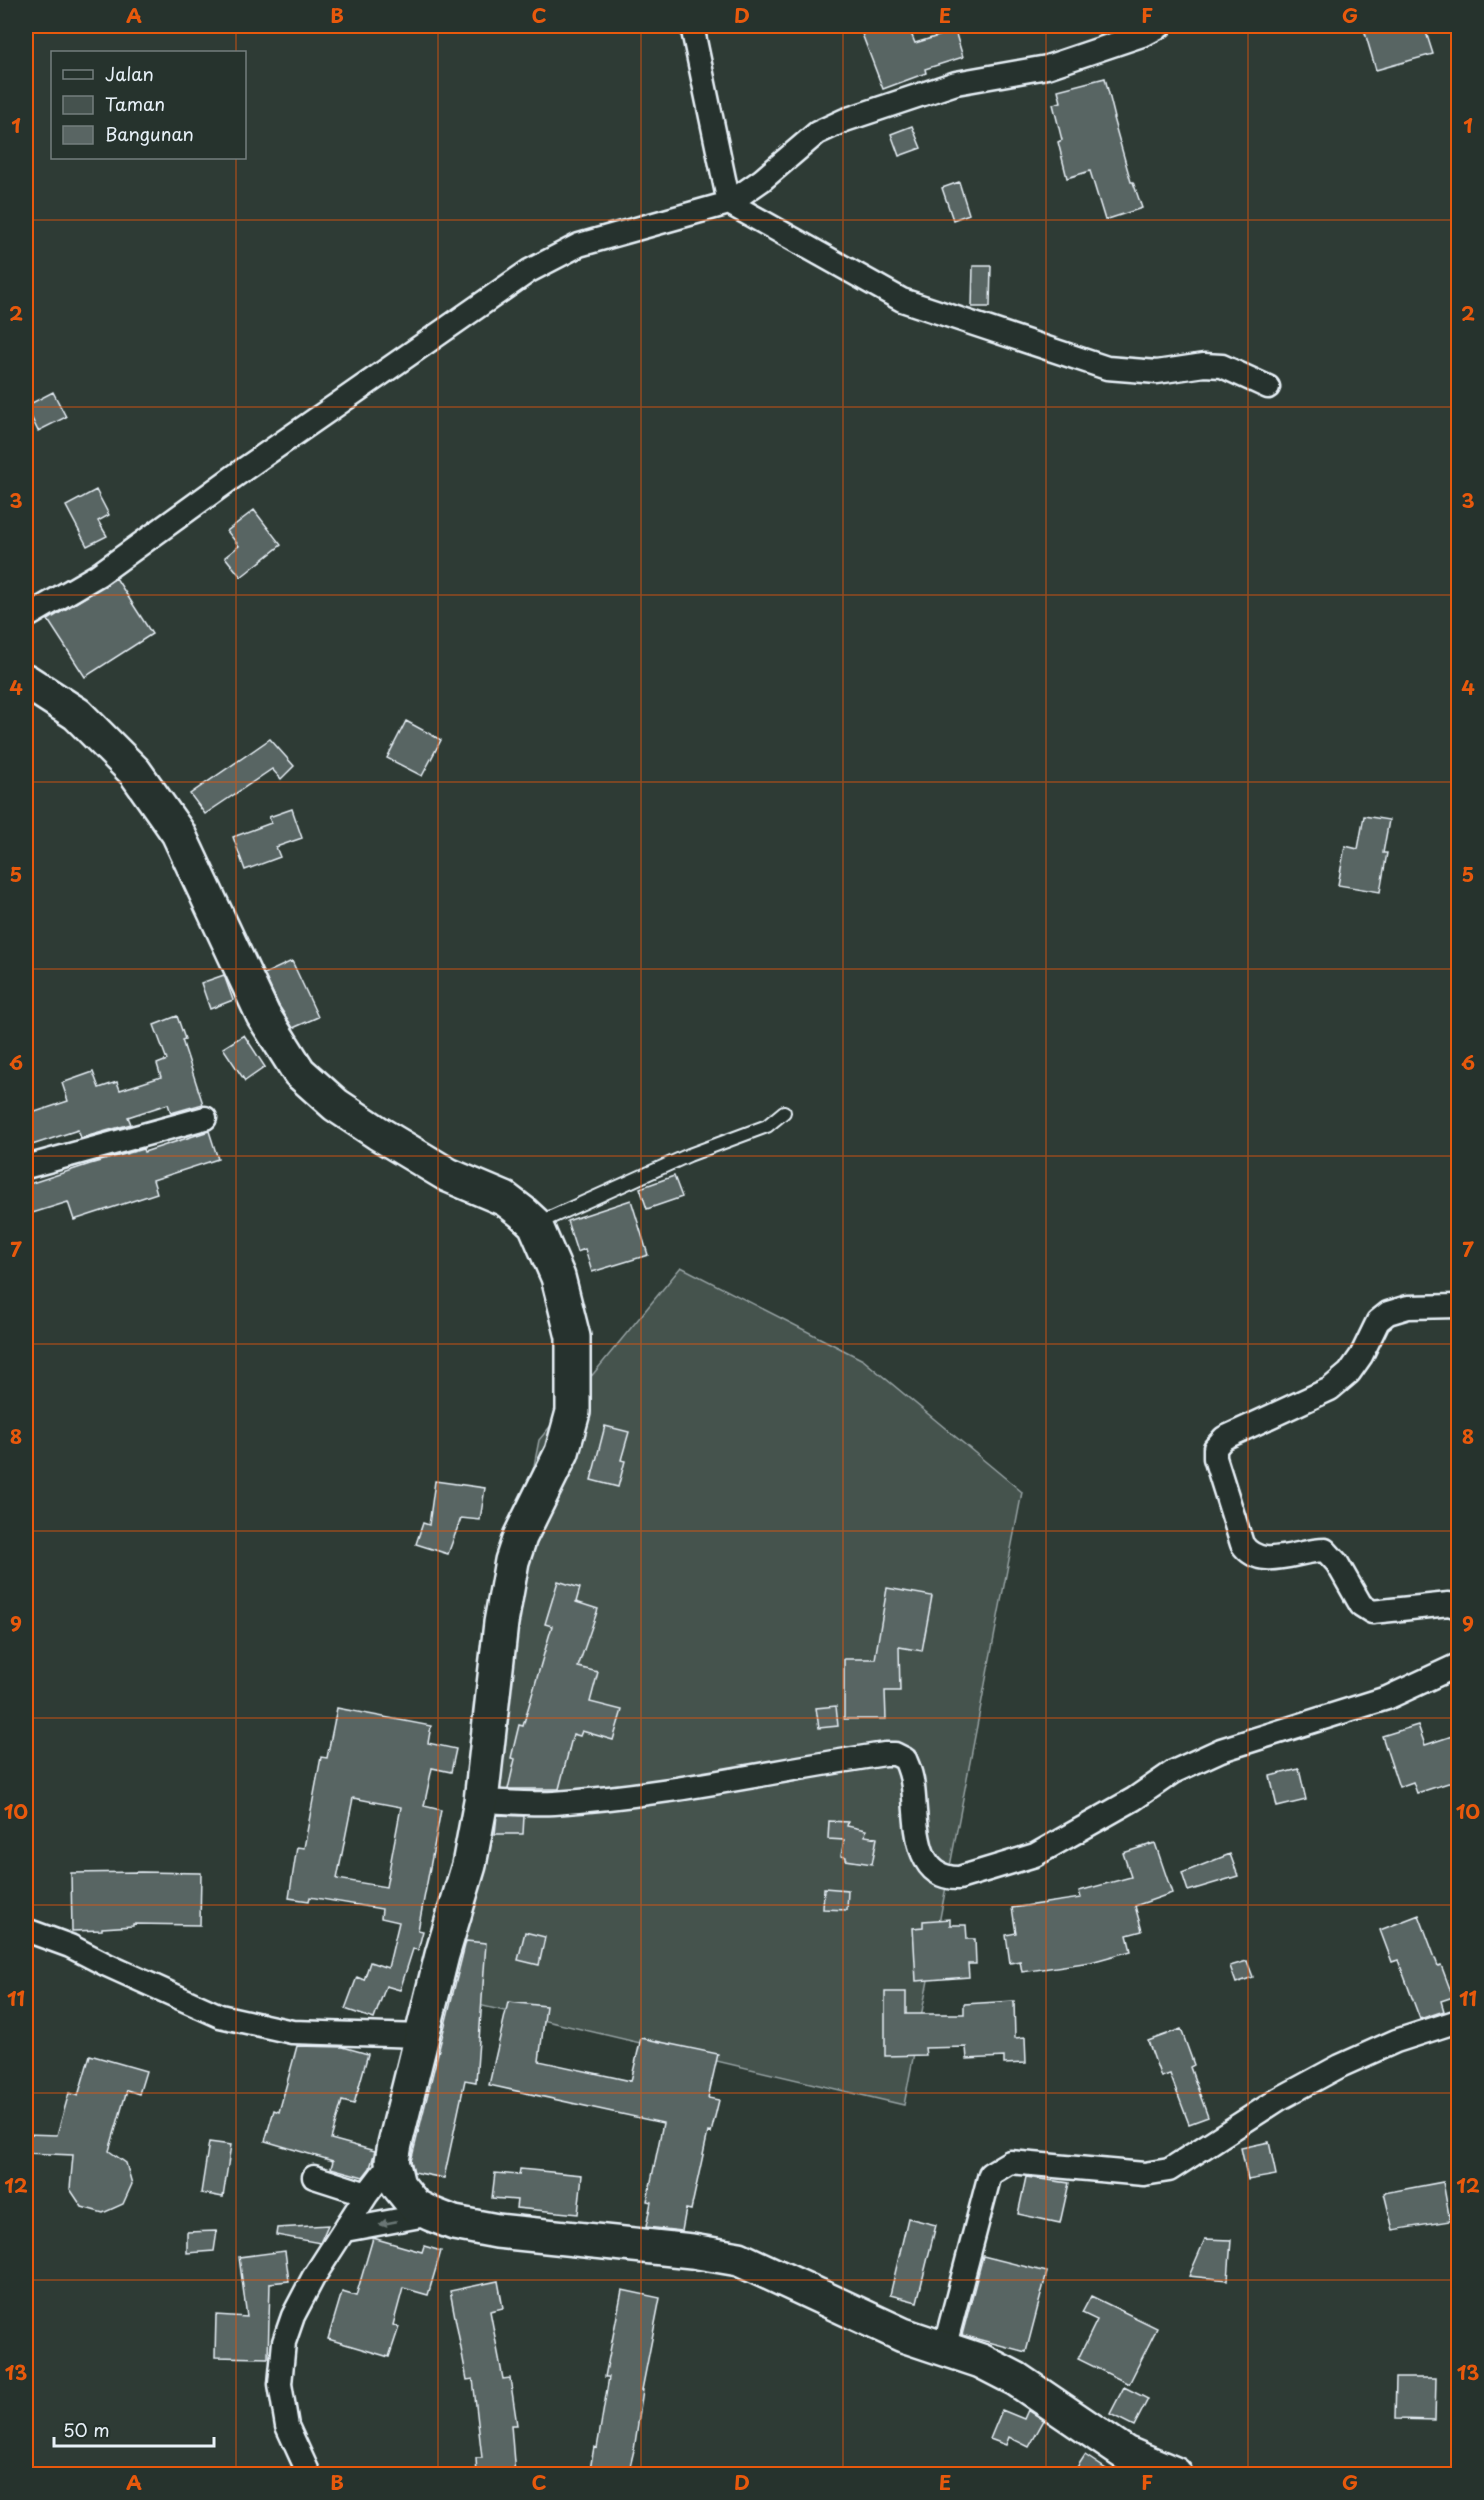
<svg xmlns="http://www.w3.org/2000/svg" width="1484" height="2500" viewBox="0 0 1484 2500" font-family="'Playpen Sans',sans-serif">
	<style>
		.green { fill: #45524e; stroke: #96a2a3; stroke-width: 1.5 }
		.building { fill: #596563; stroke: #e8f1f8; stroke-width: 1.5; fill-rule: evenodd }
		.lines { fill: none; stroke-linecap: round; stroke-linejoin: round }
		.service-casing { stroke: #e8f1f8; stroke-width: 16 }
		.minor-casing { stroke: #e8f1f8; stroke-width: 27 }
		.secondary-casing { stroke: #e8f1f8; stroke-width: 38 }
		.service { stroke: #26332d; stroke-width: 12 }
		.minor { stroke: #26332d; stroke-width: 22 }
		.secondary { stroke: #26332d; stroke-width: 33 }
		.oneway { fill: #6a7674 }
		.grid { fill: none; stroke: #e8590c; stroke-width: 1.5; stroke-opacity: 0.55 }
		.neatline { fill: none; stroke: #e8590c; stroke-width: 2 }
		.grid-label { font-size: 20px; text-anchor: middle; font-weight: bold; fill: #e8590c }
	</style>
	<rect width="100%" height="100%" fill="#2e3b35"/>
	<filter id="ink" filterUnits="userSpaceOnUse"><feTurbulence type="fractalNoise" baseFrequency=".0167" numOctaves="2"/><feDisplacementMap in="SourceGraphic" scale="12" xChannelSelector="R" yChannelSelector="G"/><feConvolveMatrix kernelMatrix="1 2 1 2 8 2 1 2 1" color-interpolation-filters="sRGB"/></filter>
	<g filter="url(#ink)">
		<!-- green -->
		<path class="green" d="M681 1267 863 1360 1022 1492 904 2105 432 1994 539 1440Z"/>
		<!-- building -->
		<path class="building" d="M859 26H908L915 43 955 31 963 57 925 69 926 73 883 89Z
			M1363 26H1424L1433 54 1376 70Z
			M1105 78 1115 118H1113L1131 182H1133L1142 208 1105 220 1090 171 1067 178 1058 142 1062 140 1053 104 1061 102 1058 90Z
			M912 126 921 148 899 156 891 134Z
			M959 182 969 214 953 220 942 188Z
			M973 266H991L990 307H972Z
			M53 392 66 417 38 431 26 406Z
			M96 490 109 515 98 521 107 536 87 546 66 506Z
			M254 510 281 545 241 577 225 557 239 546 227 531Z
			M116 578 152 634 85 677 48 620Z
			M406 721 441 740 422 776 387 758Z
			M270 739 294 766 281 779 272 769 205 814 190 794Z
			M292 809 302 838 276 847 280 857 245 870 233 837 271 823 269 817Z
			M1364 816 1389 820 1383 853H1387L1380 892 1338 885 1345 846 1358 849Z
			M292 961 318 1017 293 1028 279 1006 264 974Z
			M224 975 233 1000 210 1009 201 983Z
			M177 1016 185 1039 182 1040 203 1104 171 1113 168 1104 128 1117 131 1124 81 1138 78 1130 26 1147V1115L68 1101 62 1083 93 1072 99 1088 117 1082 120 1090 161 1077 157 1064 167 1060 154 1025Z
			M244 1035 265 1067 245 1081 223 1048Z
			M209 1131 218 1159 153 1180 157 1193 74 1220 68 1202 26 1215V1185L90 1164 143 1149 144 1152Z
			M674 1176 682 1197 647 1209 640 1188Z
			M631 1200 648 1255 592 1272 585 1249 577 1252 567 1221Z
			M605 1426 629 1432 621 1460 625 1461 618 1487 591 1480Z
			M435 1481 485 1488 480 1520 461 1518 448 1554 416 1544 423 1523 429 1525Z
			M558 1581 580 1588 576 1602 598 1609 578 1667 598 1672 590 1702 622 1710 613 1740 582 1731 580 1736 573 1734 559 1789H508L515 1759 511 1758 519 1725 523 1726 552 1626 545 1624Z
			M887 1588 932 1596 922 1651 899 1647 900 1691H885L886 1719H844V1659H875Z
			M836 1706 838 1726 819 1728 816 1708Z
			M337 1708 431 1726 428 1743 456 1749 451 1772 432 1768 424 1806 441 1810 418 1930 423 1931 418 1950 413 1949 400 1990 386 1986 374 2019 345 2009 357 1977 364 1980 370 1962 388 1968 399 1922 381 1918 382 1909 310 1897 309 1901 289 1898 297 1847 304 1848 321 1757 327 1758ZM353 1798 401 1807 386 1887 337 1879Z
			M1418 1725 1425 1745 1458 1734V1780L1417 1793 1413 1782 1399 1787 1382 1736Z
			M1299 1769 1306 1800 1277 1807 1270 1776Z
			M497 1815 524 1816 523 1834H495Z
			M829 1821 848 1822 847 1826 866 1830 865 1836 877 1838 872 1864 846 1860V1857L841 1856 844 1840 828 1839Z
			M1155 1843 1172 1893 1135 1906 1142 1931 1127 1935 1131 1951 1091 1962 1022 1972 1020 1961 1010 1963 1006 1935 1016 1933 1012 1908 1081 1898 1079 1891 1131 1877 1123 1853Z
			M1230 1854 1238 1876 1188 1891 1182 1873Z
			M141 1872 201 1873 200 1925 133 1924V1926L102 1928V1930L72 1931 71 1873Z
			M824 1888 848 1890 847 1910 823 1909Z
			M1419 1915 1438 1966 1441 1965 1453 1997 1441 2001 1444 2011 1420 2019 1398 1960 1392 1962 1380 1930Z
			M950 1919V1925H966L967 1939H975L976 1964H968L969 1977 916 1981 913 1928 923 1927V1921Z
			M525 1932 545 1937 539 1965 518 1960Z
			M466 1941 486 1943 476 2082 465 2080 444 2178 414 2172 411 2161Z
			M1247 1961 1253 1977 1236 1983 1230 1966Z
			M885 1992H906V2014H964V2004L1014 2001 1015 2038 1025 2037 1026 2063 1004 2064V2057L967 2059 966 2047 925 2048 926 2055 885 2056Z
			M508 2002 546 2006 539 2061 631 2081 641 2038 718 2054 708 2098 719 2100 711 2133 708 2132 691 2210 686 2209 682 2231 646 2227 651 2202 647 2201 663 2123 489 2085Z
			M1181 2029 1194 2065 1190 2067 1208 2117 1189 2124 1170 2074 1161 2077 1148 2041Z
			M297 2046 343 2047 368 2054 354 2104 342 2101 331 2139 375 2151 370 2168 363 2177 331 2168 333 2161 265 2141 274 2110 279 2112Z
			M90 2055 146 2071 139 2094 127 2090 109 2151 126 2163 132 2184 123 2204 103 2213 82 2207 70 2189 73 2155 26 2153V2134L57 2135 69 2093 78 2096Z
			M209 2142 231 2145 223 2197 201 2193Z
			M1269 2142 1276 2175 1248 2180 1241 2148Z
			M520 2169 582 2175 578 2214 516 2208 517 2200 492 2198 495 2173 519 2175Z
			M1026 2177 1069 2183 1060 2223 1018 2214Z
			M1443 2182 1450 2221 1393 2230 1384 2193Z
			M908 2218 936 2225 917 2302 890 2295Z
			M328 2225 320 2243 276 2235 277 2228Z
			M217 2231 214 2251 187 2253V2232Z
			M373 2238 422 2252 424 2246 441 2251 428 2295 403 2288 393 2325 399 2327 389 2357 328 2339 342 2292 356 2296Z
			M1205 2239 1231 2240 1228 2280 1189 2276Z
			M285 2251 289 2281 270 2283 268 2358 215 2357 216 2315 247 2317 239 2257Z
			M983 2256 1047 2272 1026 2352 962 2335Z
			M498 2281 503 2308 490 2311 503 2379 510 2378 517 2425H511L515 2475H477L476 2458H482L473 2379 467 2380 450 2291Z
			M622 2290 660 2298 642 2390H643L634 2450 628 2475H589L594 2447 597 2448 609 2377H605Z
			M1091 2296 1157 2328 1129 2384 1078 2359 1097 2320 1082 2313Z
			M1396 2378H1436L1435 2420 1395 2419Z
			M1124 2387 1148 2399 1134 2426 1110 2414Z
			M1002 2410 1024 2419 1028 2410 1044 2420 1029 2447 1009 2437 1006 2445 990 2439Z
			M1085 2455 1115 2475H1072Z"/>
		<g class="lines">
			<!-- service casing -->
			<g class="service-casing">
				<path id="service" d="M536 1224 689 1155 767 1126 784 1112"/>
			</g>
			<!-- minor casing -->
			<g class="minor-casing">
				<path id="minor" d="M692 26 729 203 902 300 1107 368 1157 372 1204 365 1222 366 1268 387
					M26 617 98 575 243 470 529 271 579 245 729 203 762 180 817 133 845 120 956 83 1047 67 1145 34 1160 26
					M26 1167 205 1118
					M1458 1306 1408 1307 1388 1313 1378 1321 1361 1356 1349 1373 1330 1389 1224 1438 1215 1448V1458L1242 1544C1261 1572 1297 1550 1325 1550L1337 1563 1361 1605 1372 1612 1449 1604 1458 1607
					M481 1801C505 1802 530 1804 554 1803 665 1796 775 1770 885 1754H895L905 1759C909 1768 912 1777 913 1787 917 1819 912 1879 959 1878L1035 1855 1134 1799 1173 1772 1221 1750 1387 1698 1458 1665
					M26 1930 70 1946 107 1965 220 2016 292 2032 421 2036
					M314 2177 367 2194
					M345 2230 431 2214
					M944 2349 990 2174 1010 2162 1144 2174 1169 2170 1279 2099 1340 2066 1396 2041 1458 2021
					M309 2474 287 2426 280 2384 284 2342 293 2316 313 2278 367 2194 392 2161"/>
			</g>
			<!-- secondary casing -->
			<g class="secondary-casing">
				<path id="secondary" d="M26 681 77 714 135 772 178 833 263 1015 299 1072 336 1105 378 1133 448 1175 505 1199 522 1212 535 1224 558 1277 573 1337V1412L562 1452 520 1537 512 1561 501 1623 481 1801 469 1865 442 1955 395 2144 392 2161 398 2185 415 2206 431 2214 454 2223 497 2231 692 2251 739 2259 903 2335 981 2361 1016 2379 1125 2453 1175 2474"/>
			</g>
			<!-- service -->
			<use href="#service" class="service"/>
			<!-- minor -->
			<use href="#minor" class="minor"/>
			<!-- secondary -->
			<use href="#secondary" class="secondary"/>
		</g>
		<!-- one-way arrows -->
		<defs><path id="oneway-solid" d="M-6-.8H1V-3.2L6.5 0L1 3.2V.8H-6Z" transform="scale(1.5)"/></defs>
		<use class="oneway" href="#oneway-solid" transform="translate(388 2223) rotate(169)"/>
	</g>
	<!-- grid -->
	<path class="grid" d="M236 26V52M438 26V2474M641 26V2474M843 26V2474M1046 26V2474M1248 26V2474M236 158V2474M26 220H1458M26 407H1458M26 595H1458M26 782H1458M26 969H1458M26 1156H1458M26 1344H1458M26 1531H1458M26 1718H1458M26 1905H1458M26 2093H1458M26 2280H1458"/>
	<!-- margin -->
	<rect width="1484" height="2500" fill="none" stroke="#26332d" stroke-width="66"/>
	<!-- legend -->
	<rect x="51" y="51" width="195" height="108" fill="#26332d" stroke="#747f7e" stroke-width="1.5"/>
	<rect x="63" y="70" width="30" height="9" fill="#26332d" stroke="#747f7e" stroke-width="1.5"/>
	<text x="105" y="81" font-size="18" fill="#e8f1f8">Jalan</text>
	<rect x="63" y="96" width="30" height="18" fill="#45524e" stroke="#747f7e" stroke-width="1.5"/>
	<text x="105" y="111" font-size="18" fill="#e8f1f8">Taman</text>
	<rect x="63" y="126" width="30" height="18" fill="#596563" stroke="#747f7e" stroke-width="1.5"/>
	<text x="105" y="141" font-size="18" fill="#e8f1f8">Bangunan</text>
	<!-- scale -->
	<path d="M54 2437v9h160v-9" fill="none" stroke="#e8f1f8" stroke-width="3"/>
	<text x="63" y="2437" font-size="18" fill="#e8f1f8" stroke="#26332d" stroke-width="4.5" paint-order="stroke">50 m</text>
	<rect x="33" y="33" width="1418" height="2434" class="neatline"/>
	<g class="grid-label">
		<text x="134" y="23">A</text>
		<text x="337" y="23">B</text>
		<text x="539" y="23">C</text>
		<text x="742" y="23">D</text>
		<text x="945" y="23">E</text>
		<text x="1147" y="23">F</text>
		<text x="1350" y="23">G</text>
		<text x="16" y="133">1</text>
		<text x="1468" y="133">1</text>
		<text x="16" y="321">2</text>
		<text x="1468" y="321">2</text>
		<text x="16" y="508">3</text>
		<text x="1468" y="508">3</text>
		<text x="16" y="695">4</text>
		<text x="1468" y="695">4</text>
		<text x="16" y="882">5</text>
		<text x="1468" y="882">5</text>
		<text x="16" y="1070">6</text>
		<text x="1468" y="1070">6</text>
		<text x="16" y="1257">7</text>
		<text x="1468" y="1257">7</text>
		<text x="16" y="1444">8</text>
		<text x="1468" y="1444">8</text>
		<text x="16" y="1631">9</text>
		<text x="1468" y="1631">9</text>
		<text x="16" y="1819">10</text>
		<text x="1468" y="1819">10</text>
		<text x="16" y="2006">11</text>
		<text x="1468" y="2006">11</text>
		<text x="16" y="2193">12</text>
		<text x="1468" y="2193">12</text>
		<text x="16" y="2380">13</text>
		<text x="1468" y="2380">13</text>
		<text x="134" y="2490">A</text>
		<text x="337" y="2490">B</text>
		<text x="539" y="2490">C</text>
		<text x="742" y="2490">D</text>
		<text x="945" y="2490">E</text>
		<text x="1147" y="2490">F</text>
		<text x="1350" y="2490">G</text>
	</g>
</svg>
